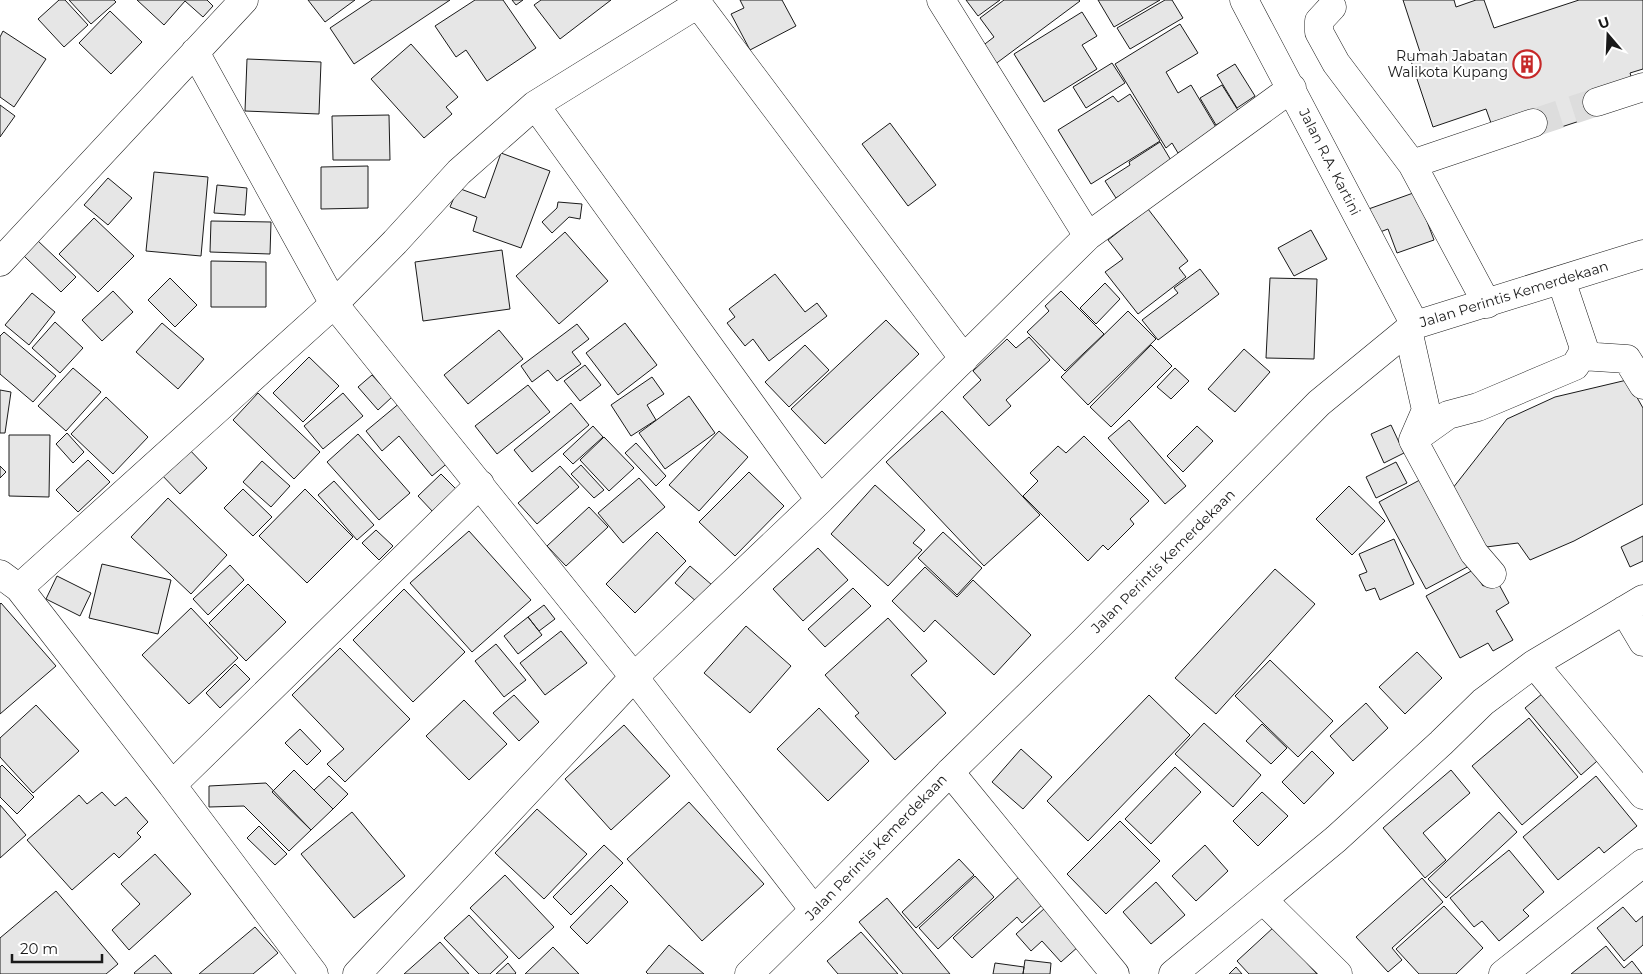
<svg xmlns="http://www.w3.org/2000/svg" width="1643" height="974" viewBox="0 0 1643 974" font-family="Montserrat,sans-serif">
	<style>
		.building { fill: #e6e6e6; stroke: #1a1a1a }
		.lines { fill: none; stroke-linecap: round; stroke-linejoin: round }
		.minor-tunnel { stroke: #ddd; stroke-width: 28; stroke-dasharray: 28 14; stroke-linecap: butt }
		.minor-casing { stroke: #1a1a1a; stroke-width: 29 }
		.major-casing { stroke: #1a1a1a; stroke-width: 29 }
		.minor { stroke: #fff; stroke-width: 28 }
		.major { stroke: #fff; stroke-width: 28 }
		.labels { text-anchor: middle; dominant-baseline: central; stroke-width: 4; stroke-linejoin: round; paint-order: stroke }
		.poi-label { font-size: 14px; fill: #1a1a1a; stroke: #fff; text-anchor: end }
		.street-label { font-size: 14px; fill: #1a1a1a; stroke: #fff }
	</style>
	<rect width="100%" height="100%" fill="#fff"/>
	<!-- building -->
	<path class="building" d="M59 0H65L88 25 64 47 38 19Z
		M69 0H114L116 2 91 24Z
		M137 0H207L213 6 203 17 185 1 164 25Z
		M308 0H355L325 22Z
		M372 0H450L354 64 330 28Z
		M475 0H503L536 48 487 81 466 50 456 57 435 26Z
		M512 0H523L516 5Z
		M541 0H611L560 39 534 5Z
		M740 0H782L796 26 750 50 731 14 744 8Z
		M966 0H1000L978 16Z
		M1004 0H1079L1080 1 994 65 981 47 994 37 980 18Z
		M1098 0H1160L1114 27Z
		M1165 0H1172L1183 18 1130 49 1117 28Z
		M1403 0H1454L1456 7 1476 0H1484L1494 28 1579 0H1643V69L1630 73 1635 89 1601 114 1537 135 1491 123 1486 109 1433 127 1410 58 1421 55Z
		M110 11 142 42 111 74 79 43Z
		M1082 12 1097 36 1082 45 1097 69 1044 102 1014 54Z
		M1180 24 1198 53 1166 72 1178 93 1191 85 1217 129 1178 153 1172 143 1166 148 1115 64Z
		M3 31 46 59 14 107 0 97V37Z
		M411 44 458 97 446 107 452 114 424 138 371 79Z
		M247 59 321 62 319 114 245 111Z
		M1112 63 1125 83 1086 108 1073 87Z
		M1235 64 1255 96 1237 108 1217 75Z
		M1222 85 1239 112 1216 125 1200 98Z
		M1130 94 1160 141 1091 184 1058 130 1113 96 1118 102Z
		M0 105 15 116 0 137Z
		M389 115 390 160H333L332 116Z
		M890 123 936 185 908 206 862 144Z
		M1160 142 1172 162 1116 198 1105 181 1130 165 1129 162Z
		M501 153 550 171 521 248 473 231 477 217 450 207 458 188 485 198Z
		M368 166V208L321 209V167Z
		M154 172 208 177 201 256 146 251Z
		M108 178 132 198 108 225 84 205Z
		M217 185 247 188 245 215 214 213Z
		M1416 192 1434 240 1397 253 1388 229 1372 235 1363 211Z
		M558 202 582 204 580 219 569 217 552 233 542 222 557 208Z
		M1148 209 1188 261 1179 268 1186 277 1138 314 1105 272 1123 259 1108 240Z
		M94 218 134 256 98 292 59 254Z
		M211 221 271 222 270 254 210 252Z
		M1311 230 1327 259 1294 276 1278 248Z
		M565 232 608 281 559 324 516 276Z
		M37 240 76 277 61 292 23 255Z
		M502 250 510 309 423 321 415 262Z
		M211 261 266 262V307H211Z
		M1200 269 1219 294 1158 340 1142 320 1178 293 1174 288Z
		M775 274 805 312 817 303 827 316 769 361 753 339 745 346 727 323 735 317 729 309Z
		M170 278 197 305 175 327 148 300Z
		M1270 278 1317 279 1314 359 1266 358Z
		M1105 283 1120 299 1096 324 1080 308Z
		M113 291 133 312 102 341 82 320Z
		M1061 291 1104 334 1065 371 1027 332 1049 311 1045 306Z
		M32 293 55 312 29 345 5 325Z
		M1128 311 1156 339 1088 405 1061 377Z
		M886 320 919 354 825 444 791 409Z
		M55 322 83 348 60 373 32 348Z
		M162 323 204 359 178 389 136 352Z
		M625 323 657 365 618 395 586 353Z
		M577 324 589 339 572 352 581 364 557 381 548 370 532 382 521 366Z
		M499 330 523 359 468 404 444 375Z
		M4 332 56 376 33 402 0 374V336Z
		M1029 337 1050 360 1006 400 1011 406 989 426 963 397 981 380 973 371 1007 339 1016 348Z
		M805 345 829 370 789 407 765 382Z
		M1151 345 1172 366 1111 427 1090 407Z
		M1244 349 1270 372 1235 412 1208 389Z
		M309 357 339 386 303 422 273 393Z
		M585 365 601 385 580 401 564 381Z
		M73 368 101 392 66 431 38 406Z
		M1175 368 1189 381 1171 399 1157 387Z
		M372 375 392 397 378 410 358 387Z
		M652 377 664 394 647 405 656 420 631 436 611 405Z
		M1627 380 1643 408V504L1574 541 1530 560 1518 543 1478 548 1449 493 1507 419 1555 397Z
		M528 385 550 412 497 454 475 426Z
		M0 390 11 392 5 433H0Z
		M258 393 320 452 294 479 233 420Z
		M343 393 363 416 323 449 304 426Z
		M689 396 715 433 665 469 639 433Z
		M106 397 148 437 113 474 71 434Z
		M401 402 450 461 432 476 399 436 382 451 366 431Z
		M571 403 589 425 532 472 514 450Z
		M942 411 1040 515 984 566 886 462Z
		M1129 420 1186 486 1165 504 1108 438Z
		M1391 425 1404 453 1384 463 1371 434Z
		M593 426 603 437 573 464 563 454Z
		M1197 426 1213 441 1183 472 1167 456Z
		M719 431 748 457 699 511 669 485Z
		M67 433 84 452 73 463 56 444Z
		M358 434 410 493 379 520 327 462Z
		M9 435H50L49 497 9 496Z
		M1084 436 1149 501 1130 519 1134 524 1108 550 1103 545 1088 561 1023 496 1038 481 1030 473 1058 446 1066 453Z
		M604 437 634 468 609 491 580 460Z
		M636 443 666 476 656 486 625 453Z
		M187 447 207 468 180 494 160 473Z
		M88 460 110 482 78 512 56 490Z
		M262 461 290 486 271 507 243 482Z
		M1396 462 1407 483 1376 498 1366 477Z
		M581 465 604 490 594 498 571 474Z
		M0 466 6 472 0 478Z
		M560 466 579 487 537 524 518 503Z
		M749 472 784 506 735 556 699 522Z
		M441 474 456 489 433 512 418 496Z
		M1429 475 1471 565 1426 589 1379 502Z
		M639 478 665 507 623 543 598 513Z
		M334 481 374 525 357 540 318 495Z
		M875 485 925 530 913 543 922 550 888 586 831 534Z
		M1349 486 1385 521 1352 555 1316 519Z
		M243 489 272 517 253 536 224 508Z
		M305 489 353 537 307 583 259 536Z
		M168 498 227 555 191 594 131 537Z
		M589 507 608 527 566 566 547 546Z
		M376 530 393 546 379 560 362 543Z
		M469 531 531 600 472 652 410 583Z
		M657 532 686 561 635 613 606 584Z
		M943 532 982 568 957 595 918 558Z
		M1643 536V561L1630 567 1621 547Z
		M1394 539 1414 584 1380 600 1375 588 1366 591 1359 575 1367 572 1359 554Z
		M818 548 848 580 803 621 773 589Z
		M102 564 171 580 158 634 89 618Z
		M230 565 244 580 208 615 193 599Z
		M690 566 712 585 697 602 675 583Z
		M925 567 957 597 973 580 1031 635 994 675 935 620 924 632 892 601Z
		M1275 569 1315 604 1216 714 1175 678Z
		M1473 570 1483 586 1496 579 1509 603 1496 611 1513 640 1493 651 1488 643 1460 658 1426 596Z
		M57 576 91 593 80 616 46 599Z
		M248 584 286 622 246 661 209 623Z
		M853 588 871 606 825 647 808 629Z
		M404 589 465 652 413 702 353 640Z
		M1 603 56 666 0 714V604Z
		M544 605 555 619 539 631 528 617Z
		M191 608 238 658 189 704 142 655Z
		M528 617 542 635 518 654 504 636Z
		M888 618 927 661 911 675 946 713 895 760 855 716 859 713 825 675Z
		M746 626 791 666 750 713 704 673Z
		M561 631 587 663 545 695 520 663Z
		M496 644 526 680 504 697 475 661Z
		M340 648 410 719 345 782 327 764 344 749 292 695Z
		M1417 652 1442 678 1405 714 1379 687Z
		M1270 660 1333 721 1298 757 1235 696Z
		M235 664 250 679 220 708 206 693Z
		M1548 689 1604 755 1581 775 1525 708Z
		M514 695 539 722 519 741 493 713Z
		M1149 695 1190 735 1088 841 1047 801Z
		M464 700 507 744 469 780 426 736Z
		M1366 703 1388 728 1353 761 1330 736Z
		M36 705 79 751 33 793 0 757V738Z
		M819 708 869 761 828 801 777 749Z
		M1529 718 1578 777 1522 825 1472 766Z
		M1204 723 1261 775 1233 807 1175 754Z
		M1262 724 1287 748 1271 764 1246 741Z
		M624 725 670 776 611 830 565 779Z
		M300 729 321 751 307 765 285 743Z
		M1021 749 1052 777 1023 809 992 782Z
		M1312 751 1334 773 1304 804 1282 782Z
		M2 765 34 797 17 814 0 797V767Z
		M1175 767 1201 792 1151 844 1125 819Z
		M294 770 333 809 311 830 272 792Z
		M1451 770 1470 793 1423 833 1446 860 1425 878 1383 828Z
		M329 776 348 794 333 809 314 790Z
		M1596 776 1637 826 1604 853 1599 847 1558 880 1523 837Z
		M266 783 311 830 289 851 244 806 209 807V786Z
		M102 792 115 806 126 797 148 822 137 833 141 837 119 858 114 853 72 890 27 840 79 795 87 804Z
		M1262 792 1288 816 1258 846 1233 821Z
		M689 802 764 884 702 941 627 859Z
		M0 805 26 835 0 858Z
		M537 809 587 854 544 899 495 853Z
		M352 812 405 876 354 918 301 854Z
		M1499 812 1517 832 1446 898 1428 879Z
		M1120 821 1160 861 1106 914 1067 874Z
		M259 826 287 854 275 865 247 838Z
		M604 845 623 863 571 915 553 897Z
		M1205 845 1228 871 1196 901 1172 876Z
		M1509 850 1544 892 1523 910 1529 916 1499 941 1482 921 1474 927 1450 898Z
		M155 854 191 894 129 950 112 930 140 904 121 884Z
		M959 859 974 875 916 928 902 912Z
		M505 875 554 927 519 959 470 908Z
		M975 876 994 897 938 949 919 928Z
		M1020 876 1044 903 1022 923 1017 917 972 958 953 938Z
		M1422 878 1443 902 1392 948 1402 960 1388 972 1356 937Z
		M1156 882 1185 915 1151 944 1123 912Z
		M611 885 628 902 587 944 570 927Z
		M56 891 118 964 106 974H0V938Z
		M887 898 950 974H903L859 922Z
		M1444 906 1483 948 1456 974H1419L1396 949Z
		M1623 907 1636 922 1643 916V945L1624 961 1597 928Z
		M1045 908 1079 946 1061 962 1042 941 1031 951 1016 934Z
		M469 915 508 957 490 974H479L444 938Z
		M255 927 278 953 253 974H199Z
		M1274 927 1317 974H1249L1237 961Z
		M861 932 898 974H838L827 961Z
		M440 942 469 974H404Z
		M669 945 704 974H648L646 972Z
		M1606 946 1624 968 1632 961 1642 974H1571Z
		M553 947 579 974H525Z
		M155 955 172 974H135L134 973Z
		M1025 960 1051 963 1050 974H1023Z
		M508 963 516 973 515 974H496Z
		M995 963 1024 967 1023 974H993Z
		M1236 967 1242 974H1229Z"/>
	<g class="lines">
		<!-- minor-tunnel -->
		<path class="minor-tunnel" d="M1533 123 1597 102"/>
		<!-- minor casing -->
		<g class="minor-casing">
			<path id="minor" d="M941 0 1088 236
				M1244 0 1415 325
				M1332 7 1319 21V32L1336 63 1412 164 1487 304
				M195 52 334 304 634 677 814 910
				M1597 102 1643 87
				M535 105 820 500
				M1412 164 1533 123
				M0 262 244 0
				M1561 280 1584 348 1581 356 1627 359 1643 385
				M1408 330 1426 410 1413 440 1448 415 1478 407 1575 366 1581 356
				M1413 440 1474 553 1492 574
				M0 574 19 588 172 785
				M19 588 334 304 395 242 459 172 535 105 698 4 964 359
				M1624 610 1643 642
				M1534 664 1643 795
				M950 772 1115 974
				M1263 900 1338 974
				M314 974 172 785 480 484
				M357 974 634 677 820 500 1088 236 1292 88
				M1173 974 1336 839 1441 743 1483 702 1534 664 1643 599
				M1503 974 1643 863"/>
		</g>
		<!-- major casing -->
		<g class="major-casing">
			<path id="major" d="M749 974 814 910 950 772 1084 641 1319 403 1408 330 1415 325 1643 254"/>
		</g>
		<!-- minor -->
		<use href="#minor" class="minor"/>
		<!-- major -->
		<use href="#major" class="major"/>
	</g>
	<!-- icons -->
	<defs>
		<g id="building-ring" transform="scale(1.4375)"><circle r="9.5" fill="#fff" stroke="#c62828" stroke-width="1.5"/><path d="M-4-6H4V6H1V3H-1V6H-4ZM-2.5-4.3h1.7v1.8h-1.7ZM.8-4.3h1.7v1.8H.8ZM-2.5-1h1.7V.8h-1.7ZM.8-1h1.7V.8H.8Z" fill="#c62828"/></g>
	</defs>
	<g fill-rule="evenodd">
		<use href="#building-ring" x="1527" y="64"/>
	</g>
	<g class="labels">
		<!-- poi labels -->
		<g class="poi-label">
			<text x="1508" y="56">Rumah Jabatan<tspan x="1508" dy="16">Walikota Kupang</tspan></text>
		</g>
		<!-- street labels -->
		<g class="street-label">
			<text transform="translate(1330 162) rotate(63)">Jalan R.A. Kartini</text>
			<text transform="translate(1514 294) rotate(-17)">Jalan Perintis Kemerdekaan</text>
			<text transform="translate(1163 561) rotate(-45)">Jalan Perintis Kemerdekaan</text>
			<text transform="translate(876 847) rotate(-46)">Jalan Perintis Kemerdekaan</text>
		</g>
	</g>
	<!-- north arrow -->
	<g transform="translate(1608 35) rotate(341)" stroke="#ffffff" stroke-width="4" paint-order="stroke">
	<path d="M0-4L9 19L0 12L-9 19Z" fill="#1a1a1a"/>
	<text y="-8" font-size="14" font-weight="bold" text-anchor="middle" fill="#1a1a1a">U</text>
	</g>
	<!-- scale -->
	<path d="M12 954v8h90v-8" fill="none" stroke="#1a1a1a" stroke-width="2.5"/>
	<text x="20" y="954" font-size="15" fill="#1a1a1a" stroke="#ffffff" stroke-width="4" paint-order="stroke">20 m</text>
</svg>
